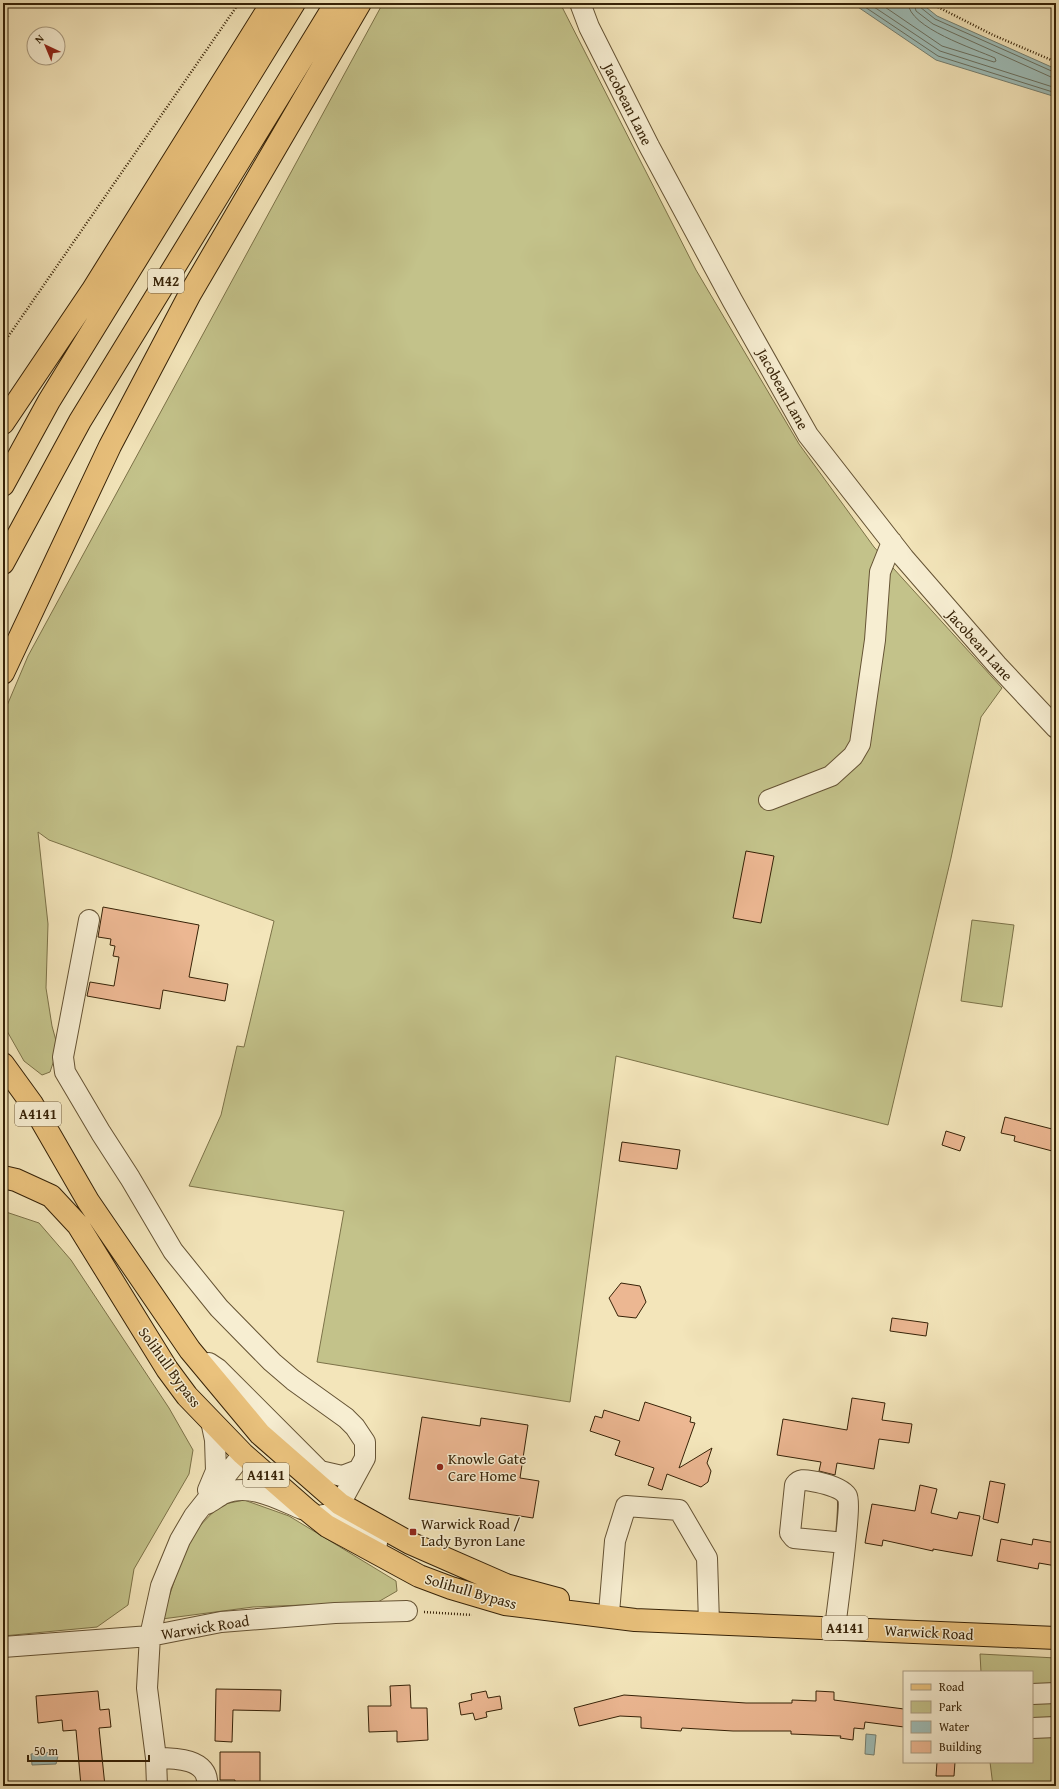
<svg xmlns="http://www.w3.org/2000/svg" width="1059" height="1789" viewBox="0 0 1059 1789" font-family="'Gentium Book Plus',serif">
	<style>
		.green { fill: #c3c28a; stroke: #7c7248 }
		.water { fill: #9ebdb8; stroke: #747f71 }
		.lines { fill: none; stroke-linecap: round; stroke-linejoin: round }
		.shore { stroke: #6a7060; stroke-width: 1 }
		.building { fill: #ecb792; stroke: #362207 }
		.minor-casing { stroke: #655334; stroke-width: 22 }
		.major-casing { stroke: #362207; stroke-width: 24 }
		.highway-casing { stroke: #362207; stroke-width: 24 }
		.path { stroke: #362207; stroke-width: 2.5; stroke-dasharray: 1 2; stroke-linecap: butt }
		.minor { stroke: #f7eed2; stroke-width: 20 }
		.major { stroke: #eac27d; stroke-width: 22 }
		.highway { stroke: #eac27d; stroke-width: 22 }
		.poi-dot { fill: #8f2418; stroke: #f7eed2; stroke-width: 1.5 }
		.labels { text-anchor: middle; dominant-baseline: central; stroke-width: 3; stroke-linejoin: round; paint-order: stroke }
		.shield { fill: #f7eed2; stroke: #705f44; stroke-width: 1 }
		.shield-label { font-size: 14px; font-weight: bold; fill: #362207 }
		.street-label { font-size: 15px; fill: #362207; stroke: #f7eed2 }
		.poi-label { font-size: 15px; fill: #362207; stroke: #f7eed2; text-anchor: start }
	</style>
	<rect width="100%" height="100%" fill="#f3e5ba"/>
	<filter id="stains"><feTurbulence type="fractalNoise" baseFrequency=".005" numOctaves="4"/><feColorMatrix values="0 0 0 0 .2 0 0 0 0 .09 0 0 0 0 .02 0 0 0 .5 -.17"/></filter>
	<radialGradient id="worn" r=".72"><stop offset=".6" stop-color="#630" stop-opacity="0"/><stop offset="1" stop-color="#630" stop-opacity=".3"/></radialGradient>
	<!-- green -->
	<path class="green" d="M383 3H560L696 270 799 444 874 547 1002 688 981 717 951 858 888 1125 616 1056 570 1402 317 1362 344 1211 189 1186 221 1115 237 1046 244 1047 274 921 49 840 38 832 48 924 46 988 52 1026 58 1048 50 1072 42 1075 24 1061 3 1024V715L28 656Z
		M972 920 1014 925 1002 1007 961 1001Z
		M3 1211 39 1223 71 1260 169 1408 193 1450 189 1474 134 1569 128 1605 97 1627 3 1636Z
		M244 1500 289 1516 396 1581 397 1591 378 1602 253 1607 162 1619 188 1538 220 1505Z
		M980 1654 1056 1658V1786H993L990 1762H1032V1672H981Z"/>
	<!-- water -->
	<path class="water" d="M852 3H921L937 16 1056 69V97L936 60Z
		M866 1734 876 1735 874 1755 865 1754Z
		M54 1752 58 1756 56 1764 32 1765 31 1754Z"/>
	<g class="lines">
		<!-- shore -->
		<path class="shore" d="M859 3 938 56 1056 93
			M868 3 940 51 1056 88
			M879 3 942 46 994 62 996 61 995 58C975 49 909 28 908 3
			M914 3 916 11 933 24 1051 77 1056 78
			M919 3 920 7 935 19 1056 73"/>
	</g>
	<!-- building -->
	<path class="building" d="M746 851 774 856 761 923 733 918Z
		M103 907 199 925 189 977 228 984 225 1001 163 990 160 1009 87 996 90 982 114 986 119 957 113 956 115 946 110 945 111 939 98 937Z
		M1005 1117 1056 1130V1152L1014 1141 1015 1136 1001 1133Z
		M946 1131 965 1137 960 1151 942 1145Z
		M622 1142 680 1150 677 1169 619 1161Z
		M621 1283 640 1286 646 1302 636 1318 618 1316 609 1298Z
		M892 1318 928 1323 926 1336 890 1331Z
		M852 1398 885 1403 882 1420 912 1424 909 1443 879 1439 874 1469 837 1463 835 1475 819 1471 821 1462 777 1455 783 1419 847 1430Z
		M645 1402 691 1417 690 1422 695 1423 679 1468 712 1448 707 1463 711 1471 708 1482 701 1487 667 1474 662 1490 648 1485 654 1468 615 1455 620 1441 590 1431 595 1416 602 1418 604 1410 639 1421Z
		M422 1417 480 1426 481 1418 528 1425 520 1478 539 1481 533 1518 409 1499Z
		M990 1481 1005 1484 998 1523 983 1519Z
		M920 1485 937 1489 931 1513 957 1519 959 1512 980 1516 972 1556 933 1549V1551L883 1540 882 1546 865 1543 872 1504 915 1511Z
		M1001 1539 1032 1545 1033 1539 1056 1543V1566L1039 1563 1038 1569 997 1561Z
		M410 1685 411 1708H427L428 1740 397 1742V1731L369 1732 368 1706H391L390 1686Z
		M216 1689 281 1690 280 1711 233 1710 232 1742 215 1741Z
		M98 1691 100 1710 109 1709 111 1727 99 1728 105 1786H81L76 1730 63 1731 62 1720 38 1723 36 1696Z
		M486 1691 488 1698 500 1696 502 1709 486 1712 487 1717 475 1720 473 1713 461 1715 459 1703 472 1700 471 1694Z
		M816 1691 834 1692V1700L904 1709V1727L865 1722 864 1729 854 1728 853 1740 840 1738 841 1736 791 1734V1731H733L682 1728 681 1731 641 1728V1717L620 1716 579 1726 574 1708 624 1695 746 1703H792V1700L816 1701Z
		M220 1752H260V1786H235V1780H220Z
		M937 1762H955L954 1776H936Z"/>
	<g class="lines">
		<!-- minor casing -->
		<g class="minor-casing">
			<path id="minor" d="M580 3 589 27 649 146 732 300 808 435 904 558 997 665 1056 728
				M769 800 831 776 853 756 860 744 875 640 880 572 892 542
				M89 920 63 1057 65 1072 101 1133 130 1178 173 1251 219 1308 272 1362 293 1380 346 1418 355 1427 365 1442V1458L340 1504 337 1517
				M209 1363 218 1369 320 1471 342 1476 358 1470
				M208 1490 216 1471 215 1440 211 1421
				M207 1504C212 1501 218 1497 223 1494 249 1482 278 1499 302 1509
				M323 1515 337 1517 377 1543
				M609 1613 615 1541 626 1506 679 1510 707 1558 709 1623
				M835 1628C837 1610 852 1504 847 1496 842 1488 826 1484 817 1482 808 1481 801 1477 795 1485L790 1533 794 1538 845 1543
				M3 1647 150 1636 221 1622 335 1613 407 1611
				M1032 1694 1056 1693
				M1032 1728 1056 1727
				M156 1758C174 1758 210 1758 207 1786
				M157 1786 156 1758 147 1688 150 1636 161 1586 180 1540 194 1516 243 1454"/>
		</g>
		<!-- major casing -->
		<g class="major-casing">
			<path id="major" d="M3 1064 32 1104 88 1201 190 1350 260 1434 340 1504 410 1543 506 1585 558 1599
				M3 1177 16 1180 51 1196 78 1225 167 1369 187 1396 243 1454 307 1510 327 1526 419 1576 451 1588 505 1604 635 1620 1056 1638"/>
		</g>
		<!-- highway casing -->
		<g class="highway-casing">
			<path id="highway" d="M3 423 92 291 272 3
				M3 485 49 401 294 3
				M3 563 80 421 336 3
				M3 673 110 446 190 294 360 3"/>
		</g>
		<!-- path -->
		<path class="path" d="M930 3 993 35 1056 62
			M3 344 239 3
			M424 1612 472 1615"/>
		<!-- minor -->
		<use href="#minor" class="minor"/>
		<!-- major -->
		<use href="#major" class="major"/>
		<!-- highway -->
		<use href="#highway" class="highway"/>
	</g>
	<!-- markers -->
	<g class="poi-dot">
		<circle cx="440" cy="1467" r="4"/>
		<rect x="409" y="1528" width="8" height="8" rx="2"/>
	</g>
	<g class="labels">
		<!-- shield labels -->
		<g class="shield">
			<rect x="148" y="269" width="36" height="24" rx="3"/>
			<rect x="15" y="1102" width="46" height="24" rx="3"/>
			<rect x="243" y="1463" width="46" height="24" rx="3"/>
			<rect x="822" y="1616" width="46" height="24" rx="3"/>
		</g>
		<g class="shield-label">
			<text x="166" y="281">M42</text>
			<text x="38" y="1114">A4141</text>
			<text x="266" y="1475">A4141</text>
			<text x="845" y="1628">A4141</text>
		</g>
		<!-- street labels -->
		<g class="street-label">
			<text transform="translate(628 104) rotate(63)">Jacobean Lane</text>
			<text transform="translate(783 389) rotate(61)">Jacobean Lane</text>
			<text transform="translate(980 645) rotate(48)">Jacobean Lane</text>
			<text transform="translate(170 1367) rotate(54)">Solihull Bypass</text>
			<text transform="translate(471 1591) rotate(16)">Solihull Bypass</text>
			<text transform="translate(205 1627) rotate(-9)">Warwick Road</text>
			<text transform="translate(929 1632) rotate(3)">Warwick Road</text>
		</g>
		<!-- poi labels -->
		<g class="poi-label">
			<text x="448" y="1458">Knowle Gate<tspan x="448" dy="17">Care Home</tspan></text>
			<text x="421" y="1523">Warwick Road /<tspan x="421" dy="17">Lady Byron Lane</tspan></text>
		</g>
	</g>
	<!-- margin -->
	<rect width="1059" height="1789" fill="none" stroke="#f3e5ba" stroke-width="16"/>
	<rect x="4" y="4" width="1051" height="1781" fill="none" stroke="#362207" stroke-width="2"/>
	<rect x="8" y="8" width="1043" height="1773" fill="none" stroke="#362207"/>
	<!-- legend -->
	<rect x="903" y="1671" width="130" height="92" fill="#f7eed2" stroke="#aa9c81"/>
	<rect x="911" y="1684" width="20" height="6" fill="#eac27d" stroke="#aa9c81"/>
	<text x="939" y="1691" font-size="12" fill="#362207">Road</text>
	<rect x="911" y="1701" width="20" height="12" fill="#c3c28a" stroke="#aa9c81"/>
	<text x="939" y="1711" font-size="12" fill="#362207">Park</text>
	<rect x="911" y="1721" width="20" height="12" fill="#9ebdb8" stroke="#aa9c81"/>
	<text x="939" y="1731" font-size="12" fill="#362207">Water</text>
	<rect x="911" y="1741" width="20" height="12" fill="#ecb792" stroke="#aa9c81"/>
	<text x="939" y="1751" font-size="12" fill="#362207">Building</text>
	<!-- north arrow -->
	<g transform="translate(46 46) rotate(316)"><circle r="19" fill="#f7eed2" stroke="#aa9c81"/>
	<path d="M0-3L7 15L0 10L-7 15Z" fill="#8f2418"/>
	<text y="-6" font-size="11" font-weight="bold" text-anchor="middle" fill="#362207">N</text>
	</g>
	<!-- scale -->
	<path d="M28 1755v6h121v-6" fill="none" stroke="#362207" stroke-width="2"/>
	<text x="34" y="1755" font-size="12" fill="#362207" stroke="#f7eed2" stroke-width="3" paint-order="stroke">50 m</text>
	<rect width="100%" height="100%" filter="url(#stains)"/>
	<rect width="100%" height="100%" fill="url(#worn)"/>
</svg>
